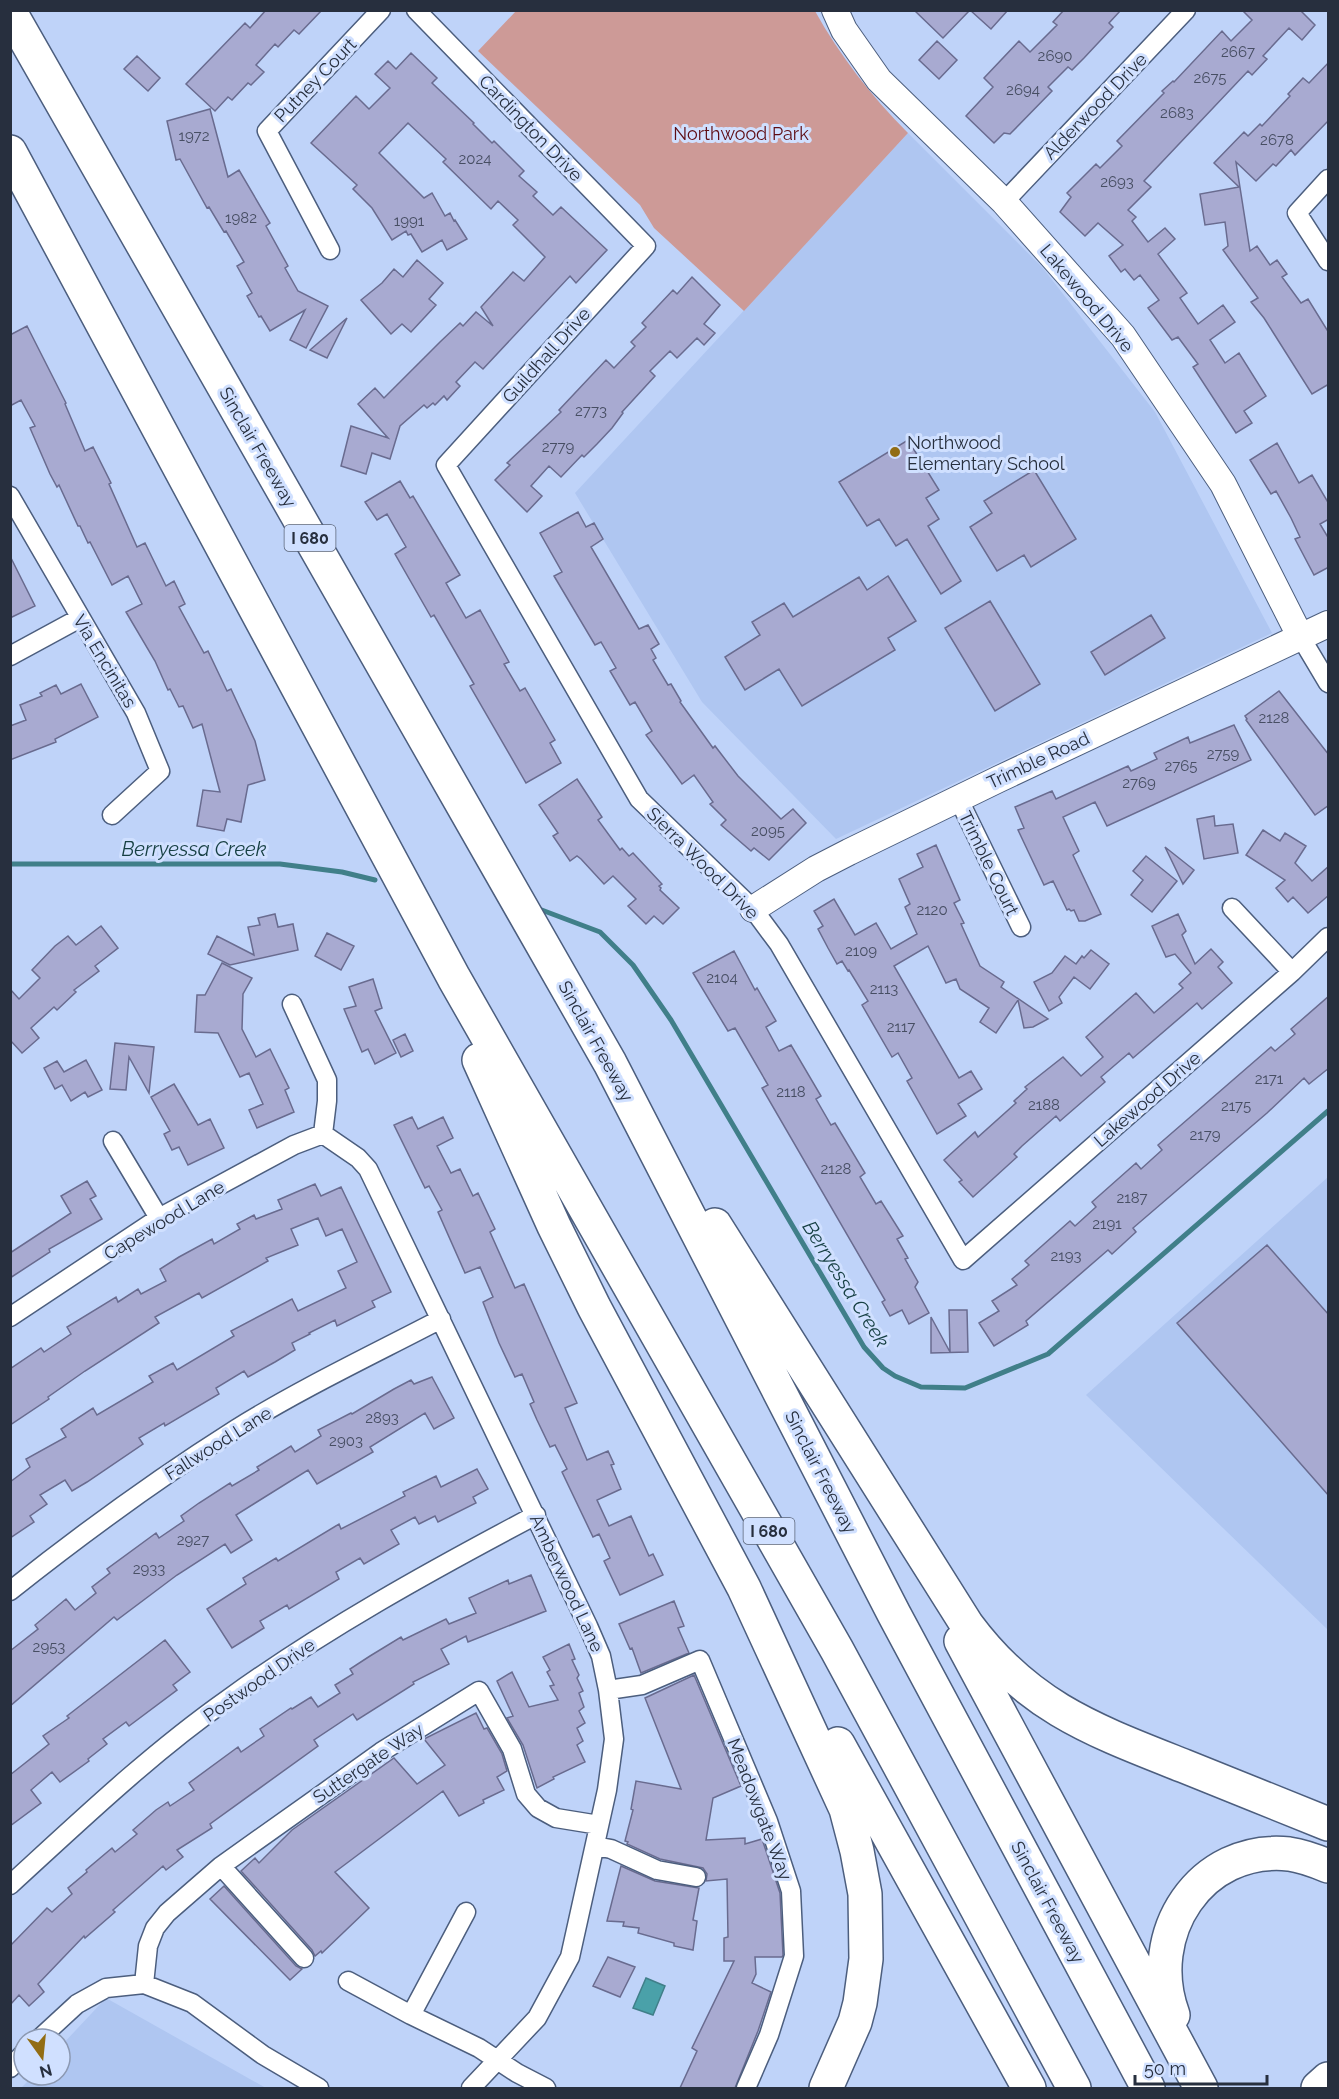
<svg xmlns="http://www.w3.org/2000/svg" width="1339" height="2099" viewBox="0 0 1339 2099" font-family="Raleway,sans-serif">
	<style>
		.built { fill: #afc6f1 }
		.green { fill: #cd9a97 }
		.water { fill: #4aa1a9; stroke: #407f89; stroke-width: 1.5 }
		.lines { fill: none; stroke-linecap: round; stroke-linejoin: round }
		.stream { stroke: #407f89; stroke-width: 5 }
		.building { fill: #a8aad1; stroke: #696b8f; stroke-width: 1.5 }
		.street-casing { stroke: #4c5e7e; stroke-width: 21 }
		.secondary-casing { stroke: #4c5e7e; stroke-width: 28 }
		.highway-casing { stroke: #4c5e7e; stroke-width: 36 }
		.street { stroke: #fff; stroke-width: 18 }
		.secondary { stroke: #fff; stroke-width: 26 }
		.highway { stroke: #fff; stroke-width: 33 }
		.poi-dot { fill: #926d14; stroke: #d0e0ff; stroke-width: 2 }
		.labels { text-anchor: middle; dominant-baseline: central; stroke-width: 6; stroke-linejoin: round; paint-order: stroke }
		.number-label { font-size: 15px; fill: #474e63 }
		.shield { fill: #d0e0ff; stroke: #5a6478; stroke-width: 1.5 }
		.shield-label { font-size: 16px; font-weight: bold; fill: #272f3e }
		.street-label { font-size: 18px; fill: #272f3e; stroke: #d0e0ff }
		.park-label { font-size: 18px; fill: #5e0c13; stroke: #d0e0ff }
		.poi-label { font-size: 18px; fill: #272f3e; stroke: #d0e0ff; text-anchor: start }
		.water-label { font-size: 20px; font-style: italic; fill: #174044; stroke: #d0e0ff }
	</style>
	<rect width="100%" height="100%" fill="#bfd3f9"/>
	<!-- built -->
	<path class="built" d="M908 133 1042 267 1155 412 1272 633 836 839 702 702 575 493Z
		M1328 1177V1630L1086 1395Z
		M106 1998 266 2088H21L34 2075H60V2047Z"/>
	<!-- green -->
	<path class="green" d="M516 11H815C840 56 871 96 908 133L744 311 654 228 640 205 478 51Z"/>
	<!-- water -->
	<path class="water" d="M646 1978 665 1986 653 2015 633 2008Z"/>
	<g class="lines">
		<!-- stream -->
		<path class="stream" d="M10 864H280L342 872 375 880
			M539 909 600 932 633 965 671 1020 864 1347 883 1368 895 1376 921 1387 965 1388 1048 1354 1328 1111"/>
	</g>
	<!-- building -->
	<path class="building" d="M266 10H322L299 34 294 30 278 47 275 44 256 65 264 72 251 85 248 83 232 100 228 97 215 111 186 84 245 23 250 28Z
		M914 10H970L943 38Z
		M970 10H1008L991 29Z
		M1064 10H1121L1109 23 1113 27 1084 58 1072 70 1068 67 1048 87 1052 91 1010 134 1004 133 994 143 966 116 993 87 984 78 1019 41 1030 52 1057 25 1053 22Z
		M1242 10H1300L1315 25 1302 40 1289 28 1263 56 1267 59 1252 75 1248 71 1144 181 1151 187 1128 210 1136 217 1132 221 1148 242 1165 228 1175 239 1158 254 1187 293 1180 298 1198 324 1223 305 1235 322 1210 340 1225 363 1239 353 1266 396 1244 411 1252 423 1236 433 1193 367 1198 364 1178 337 1172 340 1148 308 1159 300 1140 275 1134 280 1125 269 1121 272 1109 256 1123 245 1098 223 1085 236 1060 212 1071 197 1067 193 1096 164 1100 168 1122 146 1117 141 1164 93 1162 91 1173 81 1174 82 1222 31 1231 41 1252 20Z
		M937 41 957 60 939 79 919 60Z
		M411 53 437 78 432 83 474 123 473 124 492 143 494 141 524 171 519 176 537 192 533 196 553 215 561 207 607 250 576 283 570 276 483 369 475 362 456 382 460 386 447 400 444 396 435 405 433 403 427 408 424 405 400 426 390 459 372 453 366 474 341 466 351 426 388 438 358 404 375 388 384 398 440 342 460 323 463 326 476 312 493 326 481 307 513 272 524 281 545 257 513 225 518 220 498 201 491 209 443 162 446 159 408 123 379 153 424 198 432 193 445 216 450 213 454 221 455 220 467 239 447 250 442 240 422 252 411 234 408 235 406 231 392 240 372 208 353 189 357 185 311 143 356 96 369 109 390 88 375 74 388 61 396 69Z
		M137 56 160 78 148 91 124 69Z
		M1329 62V120L1295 155 1291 150 1276 166 1273 164 1256 181 1236 162 1250 251 1257 246 1270 265 1277 260 1287 274 1282 277 1301 303 1308 299 1329 333V384L1312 394 1264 318 1251 302 1258 298 1223 250 1228 246 1225 222 1205 225 1200 194 1239 187 1214 163 1244 132 1248 136 1260 124 1262 126 1290 96 1288 94 1303 78 1309 83Z
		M210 109 228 177 239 170 270 223 266 226 288 266 285 268 298 291 328 306 306 348 290 340 305 310 270 331 261 316 259 317 247 296 252 293 237 266 244 262 226 231 224 232 209 207 207 208 180 159 176 160 167 121Z
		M417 260 443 283 429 299 436 305 411 332 402 324 391 334 361 300 382 283 394 269 403 277Z
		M692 277 720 305 704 324 715 333 704 345 697 338 677 358 670 351 650 371 655 376 622 412 623 413 612 428 597 444 584 457 582 455 561 477 549 466 531 486 542 496 527 512 495 480 510 465 507 463 561 412 559 410 606 360 614 368 635 346 631 342 646 327 642 323 673 290 677 294Z
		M347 318 327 358 310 350Z
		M27 326 66 403 65 404 85 451 93 447 111 483 109 484 137 547 145 543 166 586 174 581 185 604 179 607 204 653 208 651 227 691 231 689 255 741 265 780 248 785 241 822 227 819 224 831 197 826 203 790 220 792 202 724 193 728 183 706 179 707 170 689 168 690 155 661 126 612 142 604 128 576 112 585 90 542 88 543 80 526H78L59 485 57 487 50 474 30 428 35 426 21 400 10 406V335Z
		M908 440 939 490 926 498 939 519 928 526 961 581 941 594 907 539 896 546 879 519 867 526 839 482Z
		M1277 443 1299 483 1312 475 1329 504V519L1320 524 1329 539V567L1314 575 1295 539 1300 537 1291 518 1276 491 1271 494 1250 460Z
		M1034 470 1076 539 1031 567 1024 555 997 571 970 527 992 513 984 501Z
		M400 481 410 498 413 496 460 575 446 583 466 618 480 610 509 662 504 664 520 691 525 688 555 740 550 743 561 763 526 783 470 686 474 684 434 615 431 617 395 554 406 547 387 514 377 520 365 502Z
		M578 512 586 527 594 523 603 539 591 547 639 629 648 625 659 644 651 649 656 658 653 660 668 685 671 684 681 701 680 702 713 748 715 746 738 776 781 819 793 809 806 823 769 860 754 848 751 851 721 825 726 820 710 804 713 802 694 775 682 784 672 770 646 735 652 731 635 702 630 705 610 671 616 668 601 642 595 645 554 576 562 572 540 533Z
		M10 556 35 606 10 618Z
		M888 576 916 621 888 638 895 650 802 706 779 669 745 690 725 657 760 635 752 622 784 603 793 617 859 577 867 590Z
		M990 601 1040 684 995 711 945 628Z
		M1151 615 1165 638 1105 675 1091 652Z
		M81 684 98 717 55 739 56 742 10 760V726L26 720 20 705 42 696 40 693 56 685 61 694Z
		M1279 691 1329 755V805L1315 815 1246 720 1247 719 1245 716Z
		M1234 725 1251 760 1107 826 1095 802 1063 817 1079 851 1073 855 1101 914 1085 921H1079L1074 910 1071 911 1069 909 1067 910 1053 881 1044 885 1018 830 1024 828 1015 807 1052 791 1056 799 1128 766 1131 771 1157 759 1154 753 1188 737 1190 743Z
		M577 779 602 817 598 820 620 850 622 848 629 856 633 853 662 884 659 886 661 888 660 890 679 908 663 924 654 916 646 924 628 906 636 899 613 876 604 884 581 859 577 856 570 861 553 836 558 833 539 805Z
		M1214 816 1215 826 1233 824 1238 853 1204 859 1197 819Z
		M1263 830 1280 841 1285 833 1306 846 1295 863 1312 881 1329 866V895L1308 913 1293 897 1288 902 1276 888 1285 880 1246 855Z
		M936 845 960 900 954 903 964 923 961 924 980 966 1004 982 1001 987 1048 1019 1033 1027 1024 1028 1018 1000 996 1033 980 1022 989 1008 960 989 956 979 946 983 928 946 894 966 959 1078 971 1071 982 1089 958 1104 966 1116 937 1134 907 1081 912 1078 898 1053 892 1057 862 1005 868 1001 849 970 848 971 842 961 837 964 828 948 818 929 823 926 814 911 834 899 855 935 876 923 891 949 917 934 905 907 910 904 899 879 923 867 917 854Z
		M1165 847 1194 870 1183 884Z
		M1146 856 1177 881 1152 912 1131 895 1143 880 1133 871Z
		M275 914 278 927 293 924 298 950 230 965 208 954 217 936 254 955 248 927 260 925 258 918Z
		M1178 914 1186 931 1182 935 1195 964 1211 949 1223 962 1218 967 1232 983 1202 1009 1197 1003 1133 1058 1129 1053 1101 1077 1105 1082 1060 1121 1056 1116 1022 1146 1014 1154 1017 1157 973 1197 959 1182 962 1180 944 1160 975 1132 978 1137 1016 1103 1014 1101 1027 1089 1025 1087 1063 1057 1081 1076 1103 1057 1086 1037 1136 993 1154 1013 1183 988 1179 984 1191 973 1175 954 1166 957 1152 926Z
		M101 926 118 948 95 966 99 971 74 990 76 992 57 1010 54 1007 31 1028 39 1038 22 1053 10 1040V989L19 999 40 978 32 970 55 946 68 936 76 945Z
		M327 933 354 946 341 970 315 956Z
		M1091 950 1109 964 1090 989 1074 977 1059 997 1062 1003 1049 1011 1034 982 1052 973 1065 956 1076 964 1082 956 1084 958Z
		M734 951 755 990 757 988 776 1021 766 1027 779 1051 791 1045 821 1096 816 1099 831 1125 835 1123 865 1173 860 1177 876 1204 881 1201 903 1236 897 1239 908 1258 905 1259 918 1282 915 1287 929 1313 909 1324 902 1310 890 1316 882 1302 885 1300 762 1088 768 1085 735 1028 728 1031 693 973Z
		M222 963 252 978 243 994 242 1029 256 1057 270 1049 289 1088 285 1090 294 1112 257 1128 249 1110 263 1104 249 1073 240 1077 218 1033 195 1032 197 995H205Z
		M373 979 382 1008 375 1011 396 1053 375 1064 368 1049 362 1052 344 1009 356 1006 349 987Z
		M1329 996V1068L1309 1084 1304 1078 1267 1113 1133 1228 1136 1232 1112 1254 1108 1250 1026 1321 1028 1325 994 1346 979 1323 999 1311 992 1301 1017 1285 1012 1279 1029 1265 1025 1261 1070 1221 1075 1226 1096 1207 1092 1202 1136 1163 1141 1169 1162 1150 1158 1145 1271 1047 1275 1051 1295 1034 1291 1029Z
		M405 1034 413 1051 401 1057 393 1040Z
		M115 1043 154 1047 149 1093 129 1057 126 1090 110 1089Z
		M86 1060 102 1090 88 1097 85 1092 71 1101 62 1085 55 1089 44 1068 57 1061 64 1072Z
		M174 1084 198 1125 210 1119 224 1148 188 1165 179 1147 172 1150 164 1134 170 1131 151 1097Z
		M412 1117 418 1129 443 1117 453 1138 437 1146 451 1173 460 1169 473 1196 478 1193 495 1229 490 1232 515 1288 524 1284 577 1403 565 1408 587 1460 608 1451 614 1464 611 1465 621 1489 597 1500 609 1526 631 1516 649 1556 653 1554 663 1575 620 1595 604 1561 610 1558 599 1534 593 1537 562 1472 567 1469 555 1445 550 1447 537 1420 530 1404 534 1402 522 1374 515 1377 499 1343 483 1302 493 1297 480 1267 465 1273 438 1212 442 1210 429 1186 425 1188 394 1125Z
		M87 1181 96 1196 90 1199 102 1219 49 1249 50 1252 10 1278V1253L71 1213 61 1196Z
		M315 1184 321 1196 341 1187 391 1292 372 1301 375 1307 337 1326 335 1320 309 1333 310 1334 292 1343 295 1350 275 1362 248 1377 244 1371 216 1388 219 1394 165 1426 164 1423 139 1438 143 1444 87 1482 72 1491 65 1480 40 1495 47 1504 30 1516 34 1522 10 1538V1482L30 1467 26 1459 66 1437 61 1429 93 1408 97 1415 153 1382 149 1376 173 1363 177 1370 234 1336 231 1331 292 1299 298 1311 346 1288 338 1271 357 1262 342 1229 326 1236 318 1218 291 1229 298 1245 266 1258 268 1261 202 1298 199 1293 155 1317 159 1323 85 1371 48 1397 49 1399 10 1425V1369L41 1348 44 1352 71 1334 67 1327 116 1297 118 1302 138 1289 141 1294 166 1281 160 1269 179 1257 212 1239 214 1244 240 1229 237 1224 254 1215 256 1219 282 1209 278 1200Z
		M1267 1245 1329 1315V1496L1177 1323Z
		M949 1310H967L968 1352 931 1353V1317L950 1352Z
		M432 1377 454 1418 434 1429 425 1413 370 1447 373 1452 317 1484 308 1470 236 1515 252 1540 231 1553 225 1544 177 1575 117 1620 114 1617 10 1706V1651L38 1629 35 1625 66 1599 75 1610 96 1593 92 1587 110 1573 107 1569 156 1533 159 1538 184 1521 181 1516 199 1503 230 1483 232 1486 259 1470 257 1467 291 1446 295 1452 321 1436 318 1430 351 1413 352 1414 394 1389 411 1380 414 1384Z
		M477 1469 488 1489 473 1497 476 1503 438 1522 435 1516 419 1524 415 1517 391 1530 399 1544 364 1564 360 1558 336 1572 339 1579 289 1609 287 1605 260 1621 264 1628 232 1648 207 1609 246 1584 243 1578 276 1558 278 1561 339 1524 341 1529 405 1496 403 1492 436 1476 441 1487Z
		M531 1575 546 1611 468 1642 466 1636 441 1649 449 1664 413 1682 414 1684 357 1720 353 1714 314 1740 318 1746 210 1824 212 1828 177 1850 183 1857 166 1870 163 1866 113 1910 115 1912 85 1938 84 1936 38 1984 44 1992 29 2006 19 1995 10 2005V1946L47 1908 52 1912 72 1894 68 1888 87 1872 86 1870 112 1848 115 1852 137 1834 133 1830 156 1810 168 1802 170 1806 194 1790 189 1783 238 1747 241 1752 264 1736 260 1729 291 1708 292 1709 311 1697 318 1707 340 1693 335 1685 353 1674 350 1669 370 1656 401 1637 403 1640 446 1619 449 1624 476 1613 469 1598 508 1580 509 1584Z
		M674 1601 684 1626 678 1628 689 1653 641 1673 632 1648 630 1649 619 1624Z
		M165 1640 190 1672 173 1685 177 1690 129 1726 126 1722 103 1739 107 1744 88 1759 89 1761 60 1782 52 1772 31 1790 41 1803 10 1826V1775L49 1744 43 1736 69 1718 67 1716Z
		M569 1644 575 1659 572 1660 579 1675 577 1678 583 1691 579 1693 584 1707 579 1711 585 1723 577 1728 583 1741 577 1745 585 1762 553 1777 554 1779 537 1788 523 1745 507 1718 513 1716 497 1681 512 1672 529 1707 558 1700 550 1686 554 1685 547 1672 550 1670 543 1657Z
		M694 1675 741 1786 713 1798 706 1840 745 1838V1844L762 1839 780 1893 783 1955 782 1957H755L756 1974 752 1983 771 1992 758 2031 735 2088H680L697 2051 692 2048 734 1961H724V1938L728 1937 727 1879 706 1881 707 1874 703 1868 660 1859 627 1844 628 1842 625 1841 633 1810 631 1809 636 1781 681 1789 645 1698Z
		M476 1713 484 1729 487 1728 502 1754 507 1771 497 1777 504 1790 483 1800 484 1803 459 1816 443 1791 335 1872 369 1908 322 1953 321 1951 315 1956 312 1950 241 1871 255 1858 259 1863 292 1830 394 1758 417 1784 445 1765 424 1739Z
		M621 1866 655 1881 699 1888 693 1920 697 1921 693 1950 674 1946V1943L638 1933 639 1928 623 1926 624 1922 607 1921Z
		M224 1886 296 1966 302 1969 290 1980 210 1899Z
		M608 1957 635 1967 620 1997 593 1986Z"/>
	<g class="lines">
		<!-- street casing -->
		<g class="street-casing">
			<path id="street" d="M416 10 646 246 446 465 639 799 753 909 779 944 963 1260 1292 972 1328 937
				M1328 179 1297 213 1328 261
				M1004 202 1186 10
				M330 250 267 131 381 10
				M10 496 136 713 160 771 112 815
				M1300 636 1328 683
				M10 656 80 618
				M958 798 1021 927
				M1232 908 1292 972
				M292 1004 327 1080V1101L323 1134
				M323 1134 358 1158 368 1169 588 1626 601 1656 608 1690 614 1739 607 1790 570 1957 537 2018 471 2088
				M113 1141 159 1218
				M10 1317 159 1218 294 1145 323 1134
				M10 1591C83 1533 157 1479 236 1429 302 1388 372 1355 441 1319
				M608 1690 642 1685 700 1660 768 1821 791 1891 794 1956 769 2035 746 2088
				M595 1846 611 1849 657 1870 696 1877
				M221 1866 304 1958
				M10 1885C81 1820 150 1754 228 1699 325 1629 430 1571 536 1515
				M348 1981 411 2015 479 2048 517 2073 546 2088
				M144 1984 148 1946 155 1928 167 1913 221 1866 321 1795 381 1752 479 1691 512 1749 526 1794 538 1808 556 1818 599 1825
				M411 2015 466 1912
				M39 2039 77 2004 106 1988 144 1984 192 2003 263 2055 319 2088
				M10 2068 24 2053"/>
		</g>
		<!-- secondary casing -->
		<g class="secondary-casing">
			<path id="secondary" d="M835 10 844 30 879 80 1004 202 1123 336 1223 484 1300 636
				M753 909 816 869 849 852 999 779 1328 624"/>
		</g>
		<!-- highway casing -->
		<g class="highway-casing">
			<path id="highway" d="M10 12 610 1063 894 1614 1148 2088
				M10 152 454 978 837 1650 1074 2088
				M479 1060 554 1226 594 1307 744 1588 846 1809 857 1851 865 1894 866 1959 860 2003 855 2022 826 2088
				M715 1225 967 1625C1028 1707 1093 1730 1184 1766 1232 1785 1280 1805 1328 1824
				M961 1641 1201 2088
				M838 1744 1029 2088
				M1173 2015C1143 1934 1200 1845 1289 1854 1303 1856 1316 1861 1328 1866
				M1318 2088 1328 2079"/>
		</g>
		<!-- street -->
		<use href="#street" class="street"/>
		<!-- secondary -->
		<use href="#secondary" class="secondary"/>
		<!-- highway -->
		<use href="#highway" class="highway"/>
	</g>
	<!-- markers -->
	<circle class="poi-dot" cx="895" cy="452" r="6"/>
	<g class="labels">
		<!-- number labels -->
		<g class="number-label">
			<text x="1238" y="52">2667</text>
			<text x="1055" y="56">2690</text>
			<text x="1210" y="78">2675</text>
			<text x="1023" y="90">2694</text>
			<text x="1177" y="113">2683</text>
			<text x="194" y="136">1972</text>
			<text x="1277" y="140">2678</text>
			<text x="475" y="159">2024</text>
			<text x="1117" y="182">2693</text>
			<text x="241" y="218">1982</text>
			<text x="409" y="221">1991</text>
			<text x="591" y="411">2773</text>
			<text x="558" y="447">2779</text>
			<text x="1274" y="718">2128</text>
			<text x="1223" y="754">2759</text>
			<text x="1181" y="766">2765</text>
			<text x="1139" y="783">2769</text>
			<text x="768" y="831">2095</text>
			<text x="932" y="910">2120</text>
			<text x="861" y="951">2109</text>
			<text x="722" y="978">2104</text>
			<text x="884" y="989">2113</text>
			<text x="901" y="1027">2117</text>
			<text x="1269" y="1079">2171</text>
			<text x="791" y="1092">2118</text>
			<text x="1044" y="1105">2188</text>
			<text x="1236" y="1106">2175</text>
			<text x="1205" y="1135">2179</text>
			<text x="836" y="1169">2128</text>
			<text x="1132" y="1198">2187</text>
			<text x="1107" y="1224">2191</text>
			<text x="1066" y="1256">2193</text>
			<text x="382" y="1418">2893</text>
			<text x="346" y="1441">2903</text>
			<text x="193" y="1540">2927</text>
			<text x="149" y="1569">2933</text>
			<text x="49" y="1647">2953</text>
		</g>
		<!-- shield labels -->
		<g class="shield">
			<rect x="284.5" y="525" width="51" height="26" rx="4.5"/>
			<rect x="743.5" y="1518" width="51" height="26" rx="4.5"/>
		</g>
		<g class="shield-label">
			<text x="310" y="538">I 680</text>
			<text x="769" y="1531">I 680</text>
		</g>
		<!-- street labels -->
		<g class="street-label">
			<text transform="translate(315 80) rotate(-46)">Putney Court</text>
			<text transform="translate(1095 106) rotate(-46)">Alderwood Drive</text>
			<text transform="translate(531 128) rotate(46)">Cardington Drive</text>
			<text transform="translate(1087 298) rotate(50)">Lakewood Drive</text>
			<text transform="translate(546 355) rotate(-48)">Guildhall Drive</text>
			<text transform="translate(258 447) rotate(60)">Sinclair Freeway</text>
			<text transform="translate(105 661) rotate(59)">Via Encinitas</text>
			<text transform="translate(1038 760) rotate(-25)">Trimble Road</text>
			<text transform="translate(703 863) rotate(45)">Sierra Wood Drive</text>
			<text transform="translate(989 863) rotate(64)">Trimble Court</text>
			<text transform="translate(596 1041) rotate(61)">Sinclair Freeway</text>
			<text transform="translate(1147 1099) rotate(-41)">Lakewood Drive</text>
			<text transform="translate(164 1220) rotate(-31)">Capewood Lane</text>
			<text transform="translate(218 1443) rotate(-32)">Fallwood Lane</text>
			<text transform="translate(821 1472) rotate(63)">Sinclair Freeway</text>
			<text transform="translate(567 1583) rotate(65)">Amberwood Lane</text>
			<text transform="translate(259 1680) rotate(-35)">Postwood Drive</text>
			<text transform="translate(368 1763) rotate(-34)">Suttergate Way</text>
			<text transform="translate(760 1809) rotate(69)">Meadowgate Way</text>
			<text transform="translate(1048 1902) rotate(62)">Sinclair Freeway</text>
		</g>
		<!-- park labels -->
		<g class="park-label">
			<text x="741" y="133">Northwood Park</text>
		</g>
		<!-- poi labels -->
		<g class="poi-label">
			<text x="907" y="442">Northwood<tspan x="907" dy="21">Elementary School</tspan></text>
		</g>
		<!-- water labels -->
		<g class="water-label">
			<text x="194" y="849">Berryessa Creek</text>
			<text transform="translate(846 1284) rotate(58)">Berryessa Creek</text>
		</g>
	</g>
	<!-- border -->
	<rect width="1339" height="2099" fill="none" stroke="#272f3e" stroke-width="24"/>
	<!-- north arrow -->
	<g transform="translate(42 2057) rotate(165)"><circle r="28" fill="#d0e0ff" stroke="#8c99b2" stroke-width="1.5"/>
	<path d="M0-4.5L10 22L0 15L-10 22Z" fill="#926d14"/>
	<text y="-9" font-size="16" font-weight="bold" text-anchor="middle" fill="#272f3e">N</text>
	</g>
	<!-- scale -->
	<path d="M1135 2075v9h132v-9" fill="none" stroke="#272f3e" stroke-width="3"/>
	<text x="1144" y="2075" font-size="18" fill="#272f3e" stroke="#d0e0ff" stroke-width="4.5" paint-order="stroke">50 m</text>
</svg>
